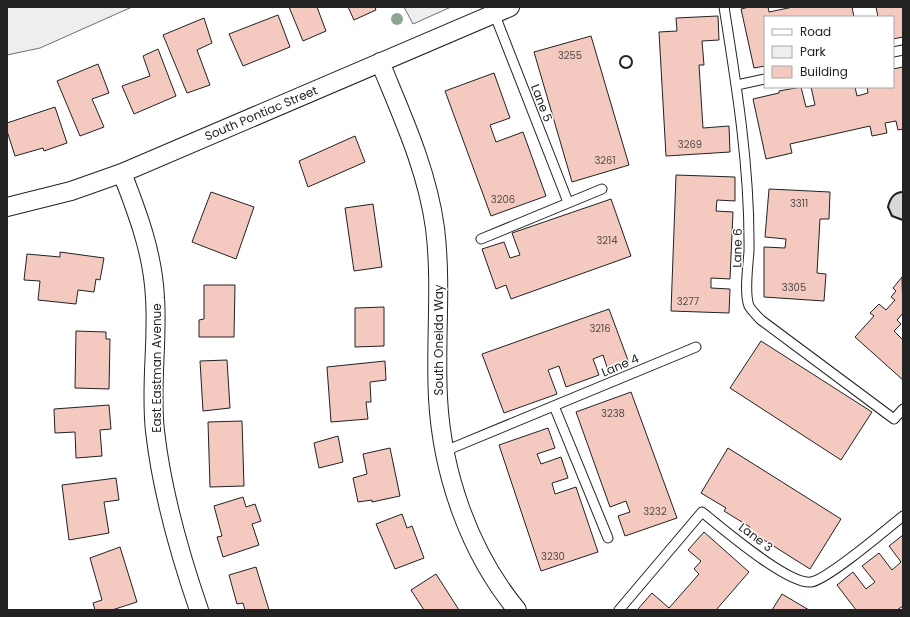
<svg xmlns="http://www.w3.org/2000/svg" width="910" height="617" viewBox="0 0 910 617" font-family="Poppins,sans-serif">
	<style>
		.green { fill: #eee; stroke: #6f6f6f }
		.water { fill: #d9d9d9; stroke: #6f6f6f }
		.building { fill: #f3c9c0; stroke: #222 }
		.lines { fill: none; stroke-linecap: round; stroke-linejoin: round }
		.lane-casing { stroke: #222; stroke-width: 11 }
		.street-casing { stroke: #222; stroke-width: 20 }
		.lane { stroke: #fff; stroke-width: 9 }
		.street { stroke: #fff; stroke-width: 18 }
		.wall { stroke: #222; stroke-width: 2 }
		.tree { fill: #8da692 }
		.labels { text-anchor: middle; dominant-baseline: central; stroke-width: 3; stroke-linejoin: round; paint-order: stroke }
		.number-label { font-size: 10px; fill: #564c4a }
		.street-label { font-size: 12px; fill: #222; stroke: #fff }
	</style>
	<rect width="100%" height="100%" fill="#fff"/>
	<!-- green -->
	<path class="green" d="M7 7H132L40 48 7 55Z
		M404 7H451L413 24Z"/>
	<!-- water -->
	<path class="water" d="M903 192V220C895 219 890 215 888 207 890 198 894 192 903 192Z"/>
	<!-- building -->
	<path class="building" d="M289 7H317L326 31 303 41Z
		M348 7H375L376 10 354 20Z
		M749 7H768L769 12 793 7H852L854 17H765V66L754 68 741 9Z
		M876 7H903V37L893 39V17H878Z
		M278 15 290 47 243 66 229 34Z
		M718 16 719 40 702 41 704 65H699L703 128 729 126 730 152 666 156 659 32 677 31 676 18Z
		M204 18 212 43 197 50 210 85 187 93 163 35Z
		M591 36 629 165 572 182 534 52Z
		M158 49 176 96 134 114 122 86 150 76 143 56Z
		M98 64 109 93 92 99 104 127 80 136 57 81Z
		M903 67V129L898 130 896 121 885 123 887 133 872 136 870 126 790 144 792 153 766 159 753 99 779 93V91L801 87 806 107 815 105 811 87H855L857 96 868 93 867 87H893V69Z
		M494 73 510 118 490 125 496 142 523 132 546 196 491 216 445 91Z
		M55 107 67 143 44 151 43 148 15 156 7 131V123Z
		M355 136 365 162 308 187 299 161Z
		M676 175 735 177V201L717 200 716 211 733 212 730 279 711 278V288L730 289 729 313 671 311Z
		M769 189 830 192 829 219H820L817 273 826 274 824 301 764 297V247L785 248 786 239 765 237Z
		M211 192 254 207 236 259 192 242Z
		M611 199 631 256 511 299 506 285 496 289 482 249 504 242 510 258 520 255 512 233Z
		M373 204 382 267 354 271 345 208Z
		M60 252 104 258 100 280 96 279 94 292 78 290 76 304 38 300 40 281 24 280 27 254 60 257Z
		M902 277 903 313 897 320 901 324 894 331 903 340V380L855 337 874 316 870 313 879 304 886 310 895 300 891 297 896 291 893 288Z
		M204 285H235L234 337H199V320L204 319Z
		M384 307V346L355 347V308Z
		M609 309 629 363 608 370 603 355 593 359 599 375 566 387 559 366 548 370 557 394 504 413 482 354Z
		M76 331 106 332V339H110L109 389 75 388Z
		M761 341 872 412 841 460 730 388Z
		M227 360 230 408 203 411 200 361Z
		M385 361 386 380 370 382 371 402H366L368 419 331 422 327 367Z
		M631 392 677 518 625 536 618 516 630 512 626 501 610 507 576 412Z
		M109 405 111 429 100 430 102 456 76 458 75 432 55 433 54 409Z
		M242 421 244 486 210 487 208 422Z
		M548 428 555 448 537 454 541 464 561 457 568 478 552 483 555 494 576 487 598 552 541 571 499 445Z
		M338 436 343 462 319 468 314 443Z
		M390 448 400 496 372 502V500L358 502 353 478 367 474 363 454Z
		M728 448 841 519 810 569 748 530 750 527 724 511 726 508 701 493Z
		M116 478 119 500 104 502 109 533 69 540 62 485Z
		M243 497 246 507 255 504 261 521 252 524 259 545 223 557 217 537 222 536 214 506Z
		M402 514 407 528 412 526 424 558 395 569 376 524Z
		M704 532 749 572 716 610H639L638 609 652 593 669 608 699 574 694 569 701 561 688 550Z
		M903 535V606L897 610H856L837 585 853 572 866 589 875 582 862 566 879 553 892 570 901 562 889 546Z
		M120 547 137 602 112 610H95L93 603 102 600 90 558Z
		M256 567 269 610H245L243 603 237 604 229 575Z
		M436 574 459 610H424L411 590Z
		M782 594 809 610H772Z"/>
	<g class="lines">
		<!-- lane casing -->
		<g class="lane-casing">
			<path id="lane" d="M724 7C737 88 750 169 749 251 748 266 744 293 749 306 752 311 757 316 761 320L894 419 903 409
				M494 13 568 202
				M893 52 903 50
				M737 85 765 79
				M481 239 602 189
				M554 406 608 538
				M445 451 696 347
				M619 610 702 512C722 528 788 585 811 582 827 580 887 529 903 516"/>
		</g>
		<!-- street casing -->
		<g class="street-casing">
			<path id="street" d="M380 62C402 116 427 169 435 228 442 285 435 341 438 398 442 473 469 552 517 610
				M122 173C138 214 153 254 155 298 158 342 150 387 155 431 162 493 179 552 199 610
				M7 207 71 191 122 173 510 7"/>
		</g>
		<!-- lane -->
		<use href="#lane" class="lane"/>
		<!-- street -->
		<use href="#street" class="street"/>
		<!-- wall -->
		<path class="wall" d="M620 62a6 6 0 1 1 12 0a6 6 0 1 1-12 0Z
			M903 192C894 192 890 198 888 207L892 216 903 220"/>
	</g>
	<!-- trees -->
	<circle class="tree" cx="397" cy="19" r="6"/>
	<g class="labels">
		<!-- number labels -->
		<g class="number-label">
			<text x="570" y="55">3255</text>
			<text x="690" y="144">3269</text>
			<text x="605" y="160">3261</text>
			<text x="503" y="199">3206</text>
			<text x="799" y="203">3311</text>
			<text x="607" y="240">3214</text>
			<text x="794" y="287">3305</text>
			<text x="688" y="301">3277</text>
			<text x="600" y="328">3216</text>
			<text x="613" y="413">3238</text>
			<text x="655" y="511">3232</text>
			<text x="553" y="556">3230</text>
		</g>
		<!-- street labels -->
		<g class="street-label">
			<text transform="translate(542 103) rotate(69)">Lane 5</text>
			<text transform="translate(261 113) rotate(-23)">South Pontiac Street</text>
			<text transform="translate(737 248) rotate(-89)">Lane 6</text>
			<text transform="translate(438 340) rotate(-90)">South Oneida Way</text>
			<text transform="translate(620 365) rotate(-23)">Lane 4</text>
			<text transform="translate(156 368) rotate(-90)">East Eastman Avenue</text>
			<text transform="translate(756 537) rotate(37)">Lane 3</text>
		</g>
	</g>
	<!-- border -->
	<rect width="910" height="617" fill="none" stroke="#222222" stroke-width="16"/>
	<!-- legend -->
	<rect x="764" y="16" width="130" height="72" fill="#ffffff" stroke="#a7a7a7"/>
	<rect x="772" y="29" width="20" height="6" fill="#ffffff" stroke="#a7a7a7"/>
	<text x="800" y="36" font-size="12" fill="#222222">Road</text>
	<rect x="772" y="46" width="20" height="12" fill="#eeeeee" stroke="#a7a7a7"/>
	<text x="800" y="56" font-size="12" fill="#222222">Park</text>
	<rect x="772" y="66" width="20" height="12" fill="#f3c9c0" stroke="#a7a7a7"/>
	<text x="800" y="76" font-size="12" fill="#222222">Building</text>
</svg>
